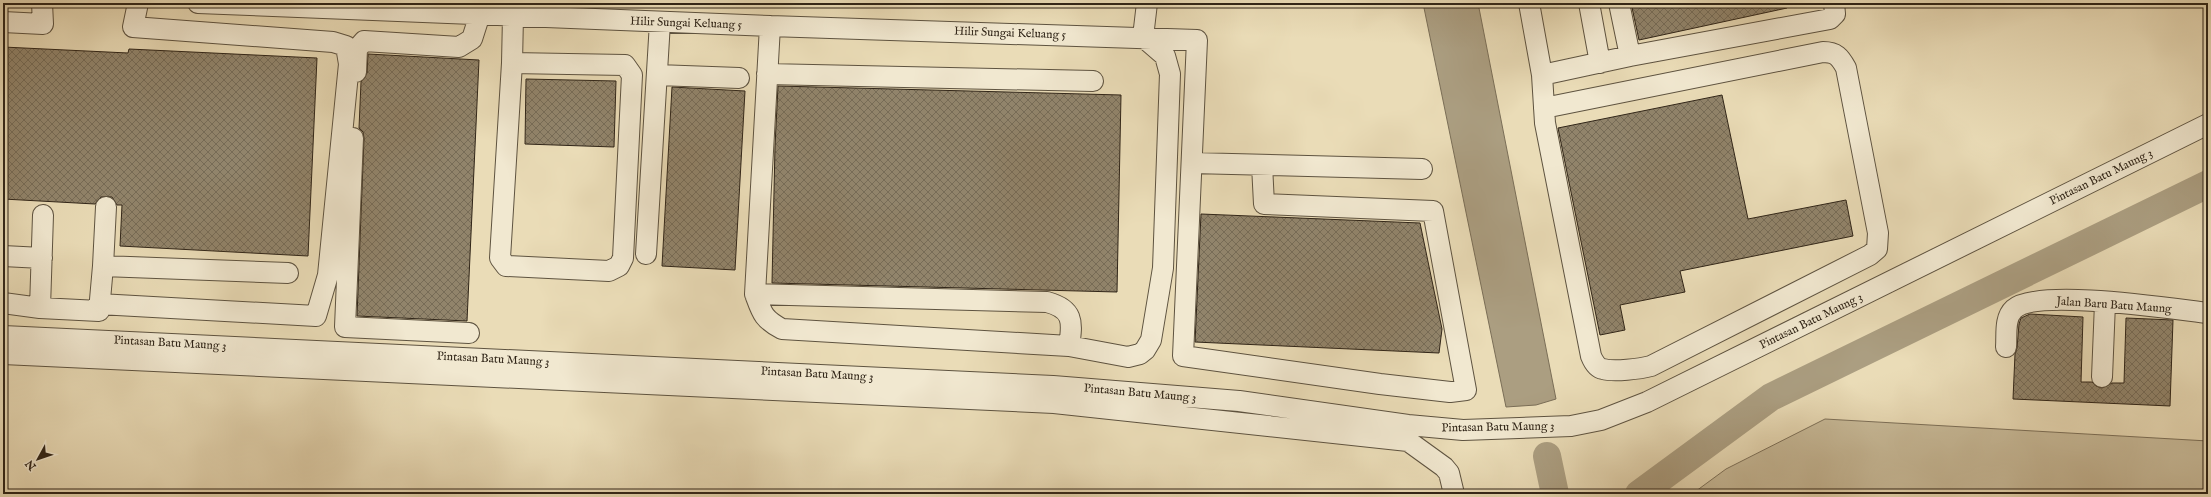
<svg xmlns="http://www.w3.org/2000/svg" width="2211" height="497" viewBox="0 0 2211 497" font-family="'IM FELL English',serif">
	<style>
		.green { fill: #cabd9c; stroke: #7d715a }
		.water { fill: #ab9e81; stroke: #7a6e57 }
		.lines { fill: none; stroke-linecap: round; stroke-linejoin: round }
		.river { stroke: #ab9e81; stroke-width: 28 }
		.building { fill: url(#building-cross-hatch); stroke: #302518 }
		.minor-casing { stroke: #5e5340; stroke-width: 22 }
		.minor { stroke: #f1e8d0; stroke-width: 20 }
		.labels { text-anchor: middle; dominant-baseline: central; stroke-width: 3.5; stroke-linejoin: round; paint-order: stroke }
		.street-label { font-size: 12px; fill: #302518; stroke: #f1e8d0 }
	</style>
	<defs>
		<pattern id="building-cross-hatch" width="8" height="8" patternUnits="userSpaceOnUse"><rect width="8" height="8" fill="#91846b"/><path d="M0 0l8 8M0 8l8-8" fill="none" stroke="#776c57"/></pattern>
	</defs>
	<rect width="100%" height="100%" fill="#eadcb7"/>
	<filter id="stains"><feTurbulence type="fractalNoise" baseFrequency=".005" numOctaves="4"/><feColorMatrix values="0 0 0 0 .2 0 0 0 0 .09 0 0 0 0 .02 0 0 0 .5 -.17"/></filter>
	<radialGradient id="worn" r=".72"><stop offset=".6" stop-color="#630" stop-opacity="0"/><stop offset="1" stop-color="#630" stop-opacity=".3"/></radialGradient>
	<!-- green -->
	<path class="green" d="M1825 419 2208 441V494H1692L1726 469Z"/>
	<!-- water -->
	<path class="water" d="M1423 3H1478L1556 399 1536 405 1506 407Z"/>
	<g class="lines">
		<!-- river -->
		<path class="river" d="M1547 456 1555 494
			M1639 494 1771 397 2208 184"/>
	</g>
	<!-- building -->
	<path class="building" d="M1631 3H1787V8L1639 40Z
		M3 47 128 53 129 49 317 58 308 256 120 246 122 205H117L112 197H101L95 204 3 199Z
		M368 54 479 60 467 321 357 316 364 138 363 132 359 128 361 82 367 73Z
		M526 79 616 81 614 147 525 144Z
		M778 86 1121 95 1117 292 772 283 775 146Z
		M672 87 745 91 735 270 662 266Z
		M1722 95 1748 219 1846 200 1853 236 1680 271 1685 292 1620 305 1625 330 1600 335 1558 128Z
		M1201 214 1420 223 1442 329 1439 353 1195 342Z
		M2030 314 2083 317 2081 382H2092L2096 386 2102 388 2112 383H2124L2126 318 2173 320 2170 406 2013 399 2015 354 2017 348 2019 324 2021 318Z"/>
	<g class="lines">
		<!-- minor casing -->
		<g class="minor-casing">
			<path id="minor" d="M198 3 770 26 1197 40 1183 356 1380 384 1450 392 1466 390 1433 211 1264 204 1262 165
				M1529 3 1542 75 1545 123 1591 356C1593 361 1597 368 1603 369 1614 372 1640 369 1651 366L1870 255 1877 249 1878 233 1846 68C1840 57 1836 52 1823 52L1544 108
				M1589 3 1600 63
				M1619 3 1630 56
				M3 22 43 24 42 3
				M770 26 755 294C762 313 763 319 782 329L1069 346 1128 357 1140 354 1145 350 1151 340 1163 268 1170 74 1165 56 1143 37 1147 3
				M512 63 500 258 506 266 609 271 619 266 623 258 632 75 625 65 512 63 513 16
				M356 72 357 49 364 41 459 47 472 39 480 14
				M767 74 1093 81
				M657 75 739 78
				M1542 75 1630 56 1830 19 1835 14 1834 3
				M353 138 345 327 469 333
				M1192 163 1422 169
				M646 254 660 22
				M3 256 42 258
				M103 266 106 207
				M755 294 1047 302C1073 309 1073 321 1069 346
				M3 303 40 308 99 311 103 266 288 273
				M99 304 316 316 328 275 349 64 346 46 333 42 133 27 138 3
				M40 308 43 215
				M3 336 1053 386 1239 401 1408 425 1463 430 1571 426 1601 420 1647 402 2208 124
				M2006 347C2007 335 2004 318 2014 309 2037 288 2173 309 2208 313
				M3 354 1054 403 1408 441 1444 467 1449 473 1454 494
				M2102 377 2105 303"/>
		</g>
		<!-- minor -->
		<use href="#minor" class="minor"/>
	</g>
	<g class="labels">
		<!-- street labels -->
		<g class="street-label">
			<text transform="translate(686 23) rotate(2)">Hilir Sungai Keluang 5</text>
			<text transform="translate(1010 33) rotate(2)">Hilir Sungai Keluang 5</text>
			<text transform="translate(2101 177) rotate(-26)">Pintasan Batu Maung 3</text>
			<text transform="translate(2114 305) rotate(4)">Jalan Baru Batu Maung</text>
			<text transform="translate(1811 321) rotate(-26)">Pintasan Batu Maung 3</text>
			<text transform="translate(170 343) rotate(3)">Pintasan Batu Maung 3</text>
			<text transform="translate(493 359) rotate(3)">Pintasan Batu Maung 3</text>
			<text transform="translate(817 374) rotate(3)">Pintasan Batu Maung 3</text>
			<text transform="translate(1140 393) rotate(5)">Pintasan Batu Maung 3</text>
			<text transform="translate(1498 427) rotate(-1)">Pintasan Batu Maung 3</text>
		</g>
	</g>
	<!-- margin -->
	<rect width="2211" height="497" fill="none" stroke="#eadcb7" stroke-width="16"/>
	<rect x="4" y="4" width="2203" height="489" fill="none" stroke="#302518" stroke-width="2"/>
	<rect x="8" y="8" width="2195" height="481" fill="none" stroke="#302518"/>
	<!-- north arrow -->
	<g transform="translate(38 459) rotate(230)" stroke="#f1e8d0" stroke-width="3" paint-order="stroke">
	<path d="M0-3L7 15L0 10L-7 15Z" fill="#302518"/>
	<text y="-6" font-size="11" font-weight="bold" text-anchor="middle" fill="#302518">N</text>
	</g>
	<rect width="100%" height="100%" filter="url(#stains)"/>
	<rect width="100%" height="100%" fill="url(#worn)"/>
</svg>
